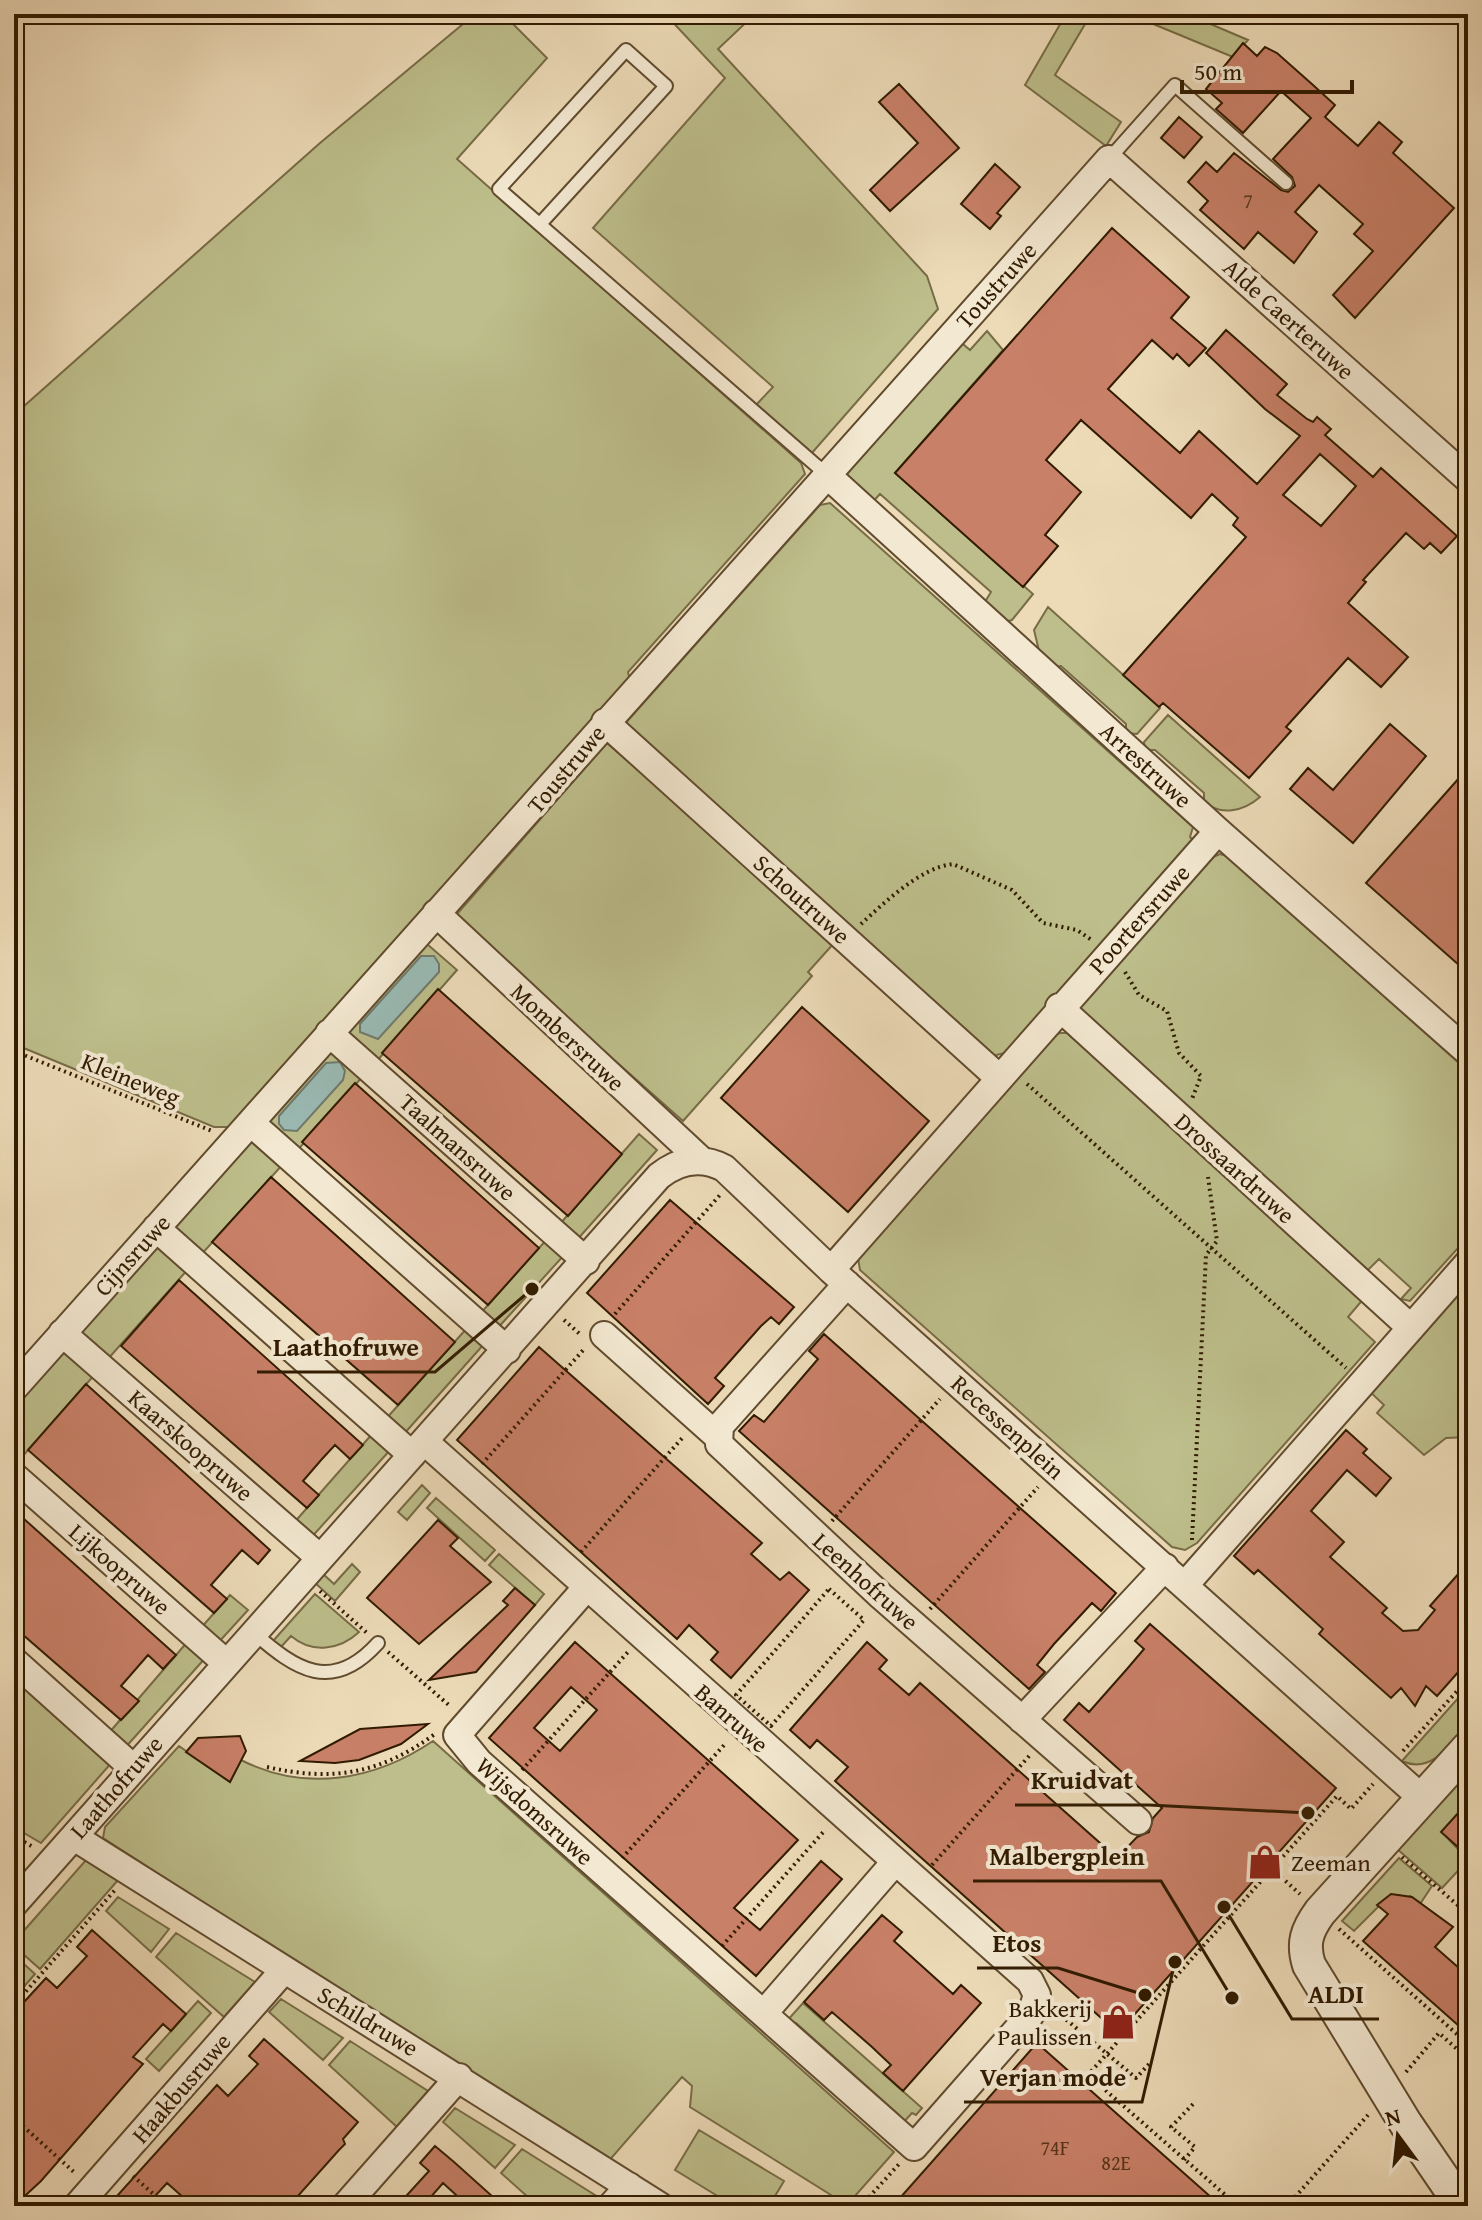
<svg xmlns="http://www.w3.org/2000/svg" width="1482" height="2220" viewBox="0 0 1482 2220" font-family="'Gentium Book Plus',serif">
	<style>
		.green { fill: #bdbe8b; stroke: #776c46; stroke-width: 2 }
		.water { fill: #9abab4; stroke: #707a6c; stroke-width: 2 }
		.building { fill: #c98068; stroke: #311b00; stroke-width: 2; fill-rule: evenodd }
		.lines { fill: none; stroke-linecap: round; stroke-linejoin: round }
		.service-casing { stroke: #604b2e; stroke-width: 16 }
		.minor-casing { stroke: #604b2e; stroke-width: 30 }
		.tertiary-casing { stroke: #604b2e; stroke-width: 36 }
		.path { stroke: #311b00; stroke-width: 4; stroke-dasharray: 2 4; stroke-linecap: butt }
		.service { stroke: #f3e8d1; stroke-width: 12 }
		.minor { stroke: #f3e8d1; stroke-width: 26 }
		.tertiary { stroke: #f3e8d1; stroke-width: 32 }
		.labels { text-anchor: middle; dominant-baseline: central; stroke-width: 8; stroke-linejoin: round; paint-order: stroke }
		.number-label { font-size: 20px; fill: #57341a }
		.street-label { font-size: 24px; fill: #311b00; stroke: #f3e8d1 }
		.poi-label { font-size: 24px; fill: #311b00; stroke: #f3e8d1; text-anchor: start }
		.leader { fill: none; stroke: #311b00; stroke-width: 3 }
		.callout-dot { fill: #311b00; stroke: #f3e8d1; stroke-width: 3 }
		.callout-label { font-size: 26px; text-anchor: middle; font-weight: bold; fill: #311b00; stroke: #f3e8d1; stroke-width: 8; stroke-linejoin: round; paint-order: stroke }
	</style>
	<rect width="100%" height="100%" fill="#eddbb8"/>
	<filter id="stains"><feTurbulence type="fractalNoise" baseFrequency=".0025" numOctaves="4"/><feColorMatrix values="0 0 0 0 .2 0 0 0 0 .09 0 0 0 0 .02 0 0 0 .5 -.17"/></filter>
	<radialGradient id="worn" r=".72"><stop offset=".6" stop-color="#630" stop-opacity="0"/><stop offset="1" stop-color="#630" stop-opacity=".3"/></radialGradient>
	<!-- green -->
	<path class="green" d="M475 14H519L511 22 547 58 457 159 801 463 805 474 628 672 630 681 230 1127H214L14 1044V415L320 143Z
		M665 14H755L718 49 927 276 938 309 811 454 756 405 773 387 593 228 725 78Z
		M1066 14H1091L1055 75 1121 122 1106 146 1025 85Z
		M1129 14H1187L1248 40 1233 57Z
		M987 331 1003 350 895 473 1033 594 1012 620 1004 622 983 605 991 592 880 494 870 505C858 493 846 485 847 467L957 339 970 350Z
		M830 503 1193 827 1190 837 1194 841 1005 1053 992 1056 623 726 820 505Z
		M1048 607 1160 708 1137 734 1126 733V724L1061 666 1054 667 1040 655 1034 630Z
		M1168 715 1260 797C1244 811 1220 817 1204 801V793L1155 750H1145L1144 742Z
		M607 743 835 942 808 972 812 976 683 1121 465 928 457 914Z
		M1220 854 1227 856 1468 1071V1237L1410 1301 1401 1299 1411 1288 1379 1259 1368 1270 1083 1017 1079 1008 1213 857Z
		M427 944 457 970 376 1062 351 1039 349 1031Z
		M1060 1033H1067L1365 1297 1348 1317 1375 1342 1197 1543 1185 1550 1172 1547 860 1270 858 1258 1054 1035Z
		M331 1052 336 1053 364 1075 296 1152 269 1121Z
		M639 1134 657 1150 576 1241 559 1225Z
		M247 1142H256L283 1164 200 1256 174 1227Z
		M548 1238 565 1254 496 1330 479 1315Z
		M158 1244 190 1267 107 1360 82 1337 81 1330Z
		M1468 1274V1437L1446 1438 1424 1455 1377 1413 1384 1405 1366 1388Z
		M467 1328 484 1344 403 1435 385 1420Z
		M63 1349 97 1372 15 1465 14 1397Z
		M373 1433 391 1449 309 1540 292 1525Z
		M422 1485 430 1493 407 1520 398 1512Z
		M436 1498 495 1550 485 1561 427 1508Z
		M499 1554 544 1594 535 1605 489 1565Z
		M352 1564 360 1572 335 1601 314 1582 322 1573 334 1584Z
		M315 1594 359 1632C340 1650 312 1654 291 1636L280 1648 273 1641Z
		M230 1595 248 1610 217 1644 200 1629Z
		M189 1640 207 1656 124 1749 108 1734Z
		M14 1672 113 1761 41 1843 14 1827Z
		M1468 1687V1723C1451 1743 1432 1775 1402 1761Z
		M433 1741 894 2152 847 2205 690 2107 692 2086 682 2077 607 2163 103 1838 105 1827 179 1746 230 1782 241 1760C306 1793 375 1780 433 1741Z
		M1468 1770V1803L1442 1832 1468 1860 1442 1888 1397 1849Z
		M1399 1858 1432 1886 1420 1904 1410 1896 1406 1899 1399 1895 1389 1896 1354 1931 1342 1921Z
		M86 1860 119 1879 40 1969 14 1946V1942Z
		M118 1897 169 1929 151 1952 106 1911Z
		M176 1933 255 1982 224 2017 156 1957Z
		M14 1955 35 1974 14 1998Z
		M281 1999 343 2038 323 2060 269 2012Z
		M198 2001 211 2013 159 2071 146 2059Z
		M803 2003 922 2108 916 2115 912 2113 901 2125 896 2120 898 2114 796 2023 786 2022Z
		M350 2041 428 2091 397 2127 329 2065Z
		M455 2108 515 2145 495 2168 443 2122Z
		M699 2130 784 2181 769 2206H734L675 2170Z
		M522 2149 598 2197 590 2206H538L501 2173Z"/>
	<!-- water -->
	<path class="water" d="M421 956H434L439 964V972L378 1039 360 1032V1024Z
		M340 1062 345 1071 343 1080 297 1131 284 1130 279 1124V1116L326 1063Z"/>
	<!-- building -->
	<path class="building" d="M1243 43 1257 56 1265 47 1277 53 1313 85 1335 105 1325 117 1358 146 1379 122 1402 142 1393 153 1454 208 1355 318 1333 295 1373 251 1354 234 1363 224 1319 185 1295 212 1317 232 1294 263 1258 232 1244 249 1200 210 1208 201 1188 182 1206 162 1217 172 1234 153 1281 190 1288 192 1295 186 1292 177 1273 159 1311 118 1281 91 1243 133 1216 109 1222 103 1206 89Z
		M899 84 959 148 890 211 870 190 918 143 879 102Z
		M1179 117 1202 137 1184 158 1161 138Z
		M995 164 1020 187 997 213 1001 216 990 229 961 204Z
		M1112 228 1189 297 1171 318 1206 348 1189 366 1177 354 1173 359 1152 340 1108 389 1180 453 1199 431 1257 484 1300 436 1265 409 1206 353 1226 330 1287 384 1277 395 1307 419 1313 422 1317 417 1331 429 1325 435 1373 477 1381 468 1457 536 1441 553 1430 543 1424 549 1406 533 1363 580 1366 582 1348 603 1408 657 1381 687 1348 658 1286 727 1291 731 1249 778 1163 703 1159 707 1123 675 1246 537 1233 525 1238 518 1212 494 1191 518 1081 420 1046 460 1081 492 1045 535 1058 546 1023 587 895 473ZM1320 454 1356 486 1321 526 1283 495Z
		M1390 724 1426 756 1353 843 1290 789 1308 768 1333 790Z
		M1468 768V973L1366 883Z
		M438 989 622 1154 568 1216 382 1053Z
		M802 1007 929 1121 848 1212 721 1098Z
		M355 1083 539 1248 488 1305 302 1142Z
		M271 1177 455 1342 398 1405 212 1242Z
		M670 1200 794 1307 779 1324 771 1317 761 1326 715 1378 724 1386 708 1404 587 1293Z
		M179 1280 363 1445 350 1459 335 1445 322 1459 303 1481 319 1495 307 1508 121 1346Z
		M824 1334 1116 1593 1101 1611 1092 1603 1054 1644 1037 1665 1045 1672 1029 1689 739 1431 754 1415 764 1422 818 1359 809 1351Z
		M539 1347 762 1543 751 1554 780 1580 789 1572 809 1590 731 1678 711 1660 718 1652 689 1625 677 1639 457 1440Z
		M86 1384 270 1550 258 1564 242 1550 211 1585 227 1599 214 1613 28 1450Z
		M1346 1430 1367 1449 1363 1453 1391 1478 1376 1496 1347 1470 1311 1511 1344 1542 1330 1557 1387 1608 1382 1613 1403 1631 1418 1630 1435 1610 1430 1606 1468 1563V1661L1437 1696 1426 1686 1415 1706 1401 1688 1391 1698 1319 1634 1323 1629 1258 1570 1254 1574 1234 1556Z
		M14 1510 176 1655 163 1669 148 1655 121 1686 139 1701 121 1720 14 1627Z
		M438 1520 458 1538 450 1546 491 1582 419 1644 367 1598Z
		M515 1588 535 1605 476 1672 429 1680 508 1605 503 1601Z
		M1150 1624 1336 1788 1118 2033 835 1781 848 1767 817 1740 810 1748 790 1730 867 1642 887 1660 879 1669 909 1695 920 1683 1117 1858 1137 1837 1149 1832 1153 1818 1162 1808 1064 1720 1079 1703 1089 1712 1127 1669 1144 1649 1135 1641Z
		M575 1642 798 1840 734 1908 760 1930 821 1861 842 1879 756 1976 489 1738ZM571 1687 597 1710 560 1751 534 1728Z
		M428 1724 401 1744 359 1760 335 1763 300 1761 360 1729Z
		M240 1736 246 1751 230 1782 186 1752 198 1738Z
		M1468 1802V1856L1441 1832Z
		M1391 1894 1412 1897 1453 1927 1435 1947 1468 1976V2034L1363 1941 1388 1914 1377 1905Z
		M882 1915 902 1932 894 1941 934 1977 953 1994 961 1985 981 2003 903 2091 883 2073 891 2065 872 2047 832 2012 824 2020 804 2002Z
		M92 1930 186 2014 171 2031 163 2024 133 2057 143 2064 41 2181 14 2206V2013L46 1978 57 1988 87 1956 77 1947Z
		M264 2039 358 2122 343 2139 345 2144 339 2150 289 2206H193L167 2183 146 2206H108L217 2085 228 2096 258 2064 249 2056Z
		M1037 2043 1221 2206H909L900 2198Z
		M435 2146 454 2162 503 2206H468L443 2183 423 2206H397L429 2171 420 2163Z"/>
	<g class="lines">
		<!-- service casing -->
		<g class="service-casing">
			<path id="service" d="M1109 159 1175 85 1286 183
				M540 224 666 86 626 50 499 189 826 474
				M253 1632C296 1670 332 1694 378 1643"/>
		</g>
		<!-- minor casing -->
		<g class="minor-casing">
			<path id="minor" d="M826 474 1218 831 1468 1052
				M605 722 998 1077
				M436 913 701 1160
				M1059 1007 1411 1328
				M329 1033 586 1261
				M251 1123 507 1350
				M156 1228 412 1455
				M831 1270 1218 831
				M847 1284 720 1426 719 1444 881 1596 1138 1821
				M62 1333 320 1558
				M604 1335 717 1436
				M14 1388 1109 159 1468 479
				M425 1442 1030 1981 1037 1995 1031 2014 914 2147 479 1762 457 1735 586 1588
				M14 1476 225 1662
				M1185 1585 1468 1263
				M14 1661 132 1767
				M1022 1720 1165 1567
				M74 1837 660 2206
				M14 1904 659 1176C679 1160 701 1156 724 1168L831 1270 1423 1799
				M764 2013 895 1862
				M77 2206 284 1970
				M345 2206 459 2077
				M611 2206 629 2186"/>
		</g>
		<!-- tertiary casing -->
		<g class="tertiary-casing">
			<path id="tertiary" d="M1462 2206 1406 2124 1309 1965C1302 1943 1307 1930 1320 1912L1468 1748"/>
		</g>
		<!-- path -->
		<path class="path" d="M861 924C884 903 921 867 953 864L1012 890 1043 923 1077 930 1093 941
			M1125 972 1139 995 1167 1011 1179 1053 1201 1076 1192 1099
			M14 1051 212 1131
			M1027 1084 1346 1368
			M615 1314 720 1195
			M564 1320 581 1335
			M482 1464 585 1348
			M832 1521 940 1399
			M1192 1540 1206 1255 1217 1241 1208 1177
			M581 1552 684 1436
			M829 1589 864 1620 771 1726 736 1695Z
			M320 1591 367 1633
			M930 1609 1038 1487
			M388 1652 451 1707
			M1403 1751 1468 1679
			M267 1767C332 1782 380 1774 435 1734
			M522 1770 628 1652
			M14 1836 33 1847
			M1402 1857 1468 1914
			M622 1858 726 1743
			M932 1865 1030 1755
			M1272 1869 1300 1894
			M1339 1929 1468 2044
			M722 1946 825 1830
			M14 2005 115 1890
			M1057 2012 1136 2078 1150 2063
			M1406 2072 1439 2033 1468 2059
			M14 2118 75 2173
			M1184 2160 1195 2147 1171 2127 1195 2102
			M133 2176 167 2206
			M861 2206 900 2163
			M1238 2206 1088 2075 1337 1796 1351 1809 1373 1784
			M1287 2206 1368 2115"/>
		<!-- service -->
		<use href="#service" class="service"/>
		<!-- minor -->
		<use href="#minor" class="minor"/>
		<!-- tertiary -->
		<use href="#tertiary" class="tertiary"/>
	</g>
	<!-- icons -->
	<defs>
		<g id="shop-bare" transform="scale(2.76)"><path d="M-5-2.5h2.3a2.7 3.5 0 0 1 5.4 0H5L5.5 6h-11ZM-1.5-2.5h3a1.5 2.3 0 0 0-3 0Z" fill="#8f2418" stroke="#f3e8d1" stroke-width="2.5" paint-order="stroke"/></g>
	</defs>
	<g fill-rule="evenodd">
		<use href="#shop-bare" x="1265" y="1862"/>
		<use href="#shop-bare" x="1118" y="2022"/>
	</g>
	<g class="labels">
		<!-- number labels -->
		<g class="number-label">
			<text x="1248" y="200">7</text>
			<text x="1055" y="2147">74F</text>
			<text x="1116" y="2162">82E</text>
		</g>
		<!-- street labels -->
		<g class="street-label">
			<text transform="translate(996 285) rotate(-48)">Toustruwe</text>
			<text transform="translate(1289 319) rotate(42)">Alde Caerteruwe</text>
			<text transform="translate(1146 765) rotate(42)">Arrestruwe</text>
			<text transform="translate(566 769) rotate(-50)">Toustruwe</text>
			<text transform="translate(802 899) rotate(42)">Schoutruwe</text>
			<text transform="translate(1139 919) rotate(-48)">Poortersruwe</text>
			<text transform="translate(568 1037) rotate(43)">Mombersruwe</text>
			<text transform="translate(131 1079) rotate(22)">Kleineweg</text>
			<text transform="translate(458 1147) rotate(42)">Taalmansruwe</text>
			<text transform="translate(1235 1168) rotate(42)">Drossaardruwe</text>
			<text transform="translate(132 1255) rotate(-48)">Cijnsruwe</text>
			<text transform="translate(1008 1427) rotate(42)">Recessenplein</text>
			<text transform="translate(191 1445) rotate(41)">Kaarskoopruwe</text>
			<text transform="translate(120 1569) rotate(41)">Lijkoopruwe</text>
			<text transform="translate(866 1581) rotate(42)">Leenhofruwe</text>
			<text transform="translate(732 1718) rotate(42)">Banruwe</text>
			<text transform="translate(116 1787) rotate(-49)">Laathofruwe</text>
			<text transform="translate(535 1811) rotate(42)">Wijsdomsruwe</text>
			<text transform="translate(368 2021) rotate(31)">Schildruwe</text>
			<text transform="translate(181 2088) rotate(-49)">Haakbusruwe</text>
		</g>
		<!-- poi labels -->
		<g class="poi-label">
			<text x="1291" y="1862">Zeeman</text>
			<text x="1092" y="2008" text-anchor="end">Bakkerij<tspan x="1092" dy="28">Paulissen</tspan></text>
		</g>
	</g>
	<!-- callouts -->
	<path class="leader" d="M532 1289L435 1372H257M1308 1813L1149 1805H1015M1232 1998L1161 1881H973M1145 1995L1058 1968H977M1224 1907L1292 2019H1379M1175 1962L1142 2102H964"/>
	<g class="callout-dot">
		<circle cx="532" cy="1289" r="8"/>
		<circle cx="1308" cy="1813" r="8"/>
		<circle cx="1232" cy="1998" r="8"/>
		<circle cx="1145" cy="1995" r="8"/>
		<circle cx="1224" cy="1907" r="8"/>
		<circle cx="1175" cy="1962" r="8"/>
	</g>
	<g class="callout-label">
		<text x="346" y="1356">Laathofruwe</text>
		<text x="1082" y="1789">Kruidvat</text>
		<text x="1067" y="1865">Malbergplein</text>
		<text x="1017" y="1952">Etos</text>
		<text x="1336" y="2003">ALDI</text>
		<text x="1053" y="2086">Verjan mode</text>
	</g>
	<!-- margin -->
	<rect width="1482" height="2220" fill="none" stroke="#eddbb8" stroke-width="48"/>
	<rect x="16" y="16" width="1450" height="2188" fill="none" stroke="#311b00" stroke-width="4"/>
	<rect x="24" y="24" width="1434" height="2172" fill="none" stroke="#311b00" stroke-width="2"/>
	<!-- north arrow -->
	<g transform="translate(1398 2136) rotate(345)" stroke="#f3e8d1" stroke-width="6" paint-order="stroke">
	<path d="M0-6L14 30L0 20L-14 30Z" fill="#311b00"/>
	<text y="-12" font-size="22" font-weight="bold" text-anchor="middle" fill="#311b00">N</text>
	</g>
	<!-- scale -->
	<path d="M1182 80v12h170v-12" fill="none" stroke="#311b00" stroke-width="4"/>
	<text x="1194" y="80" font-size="24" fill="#311b00" stroke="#f3e8d1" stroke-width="6" paint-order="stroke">50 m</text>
	<rect width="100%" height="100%" filter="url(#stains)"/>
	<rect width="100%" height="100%" fill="url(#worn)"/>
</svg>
